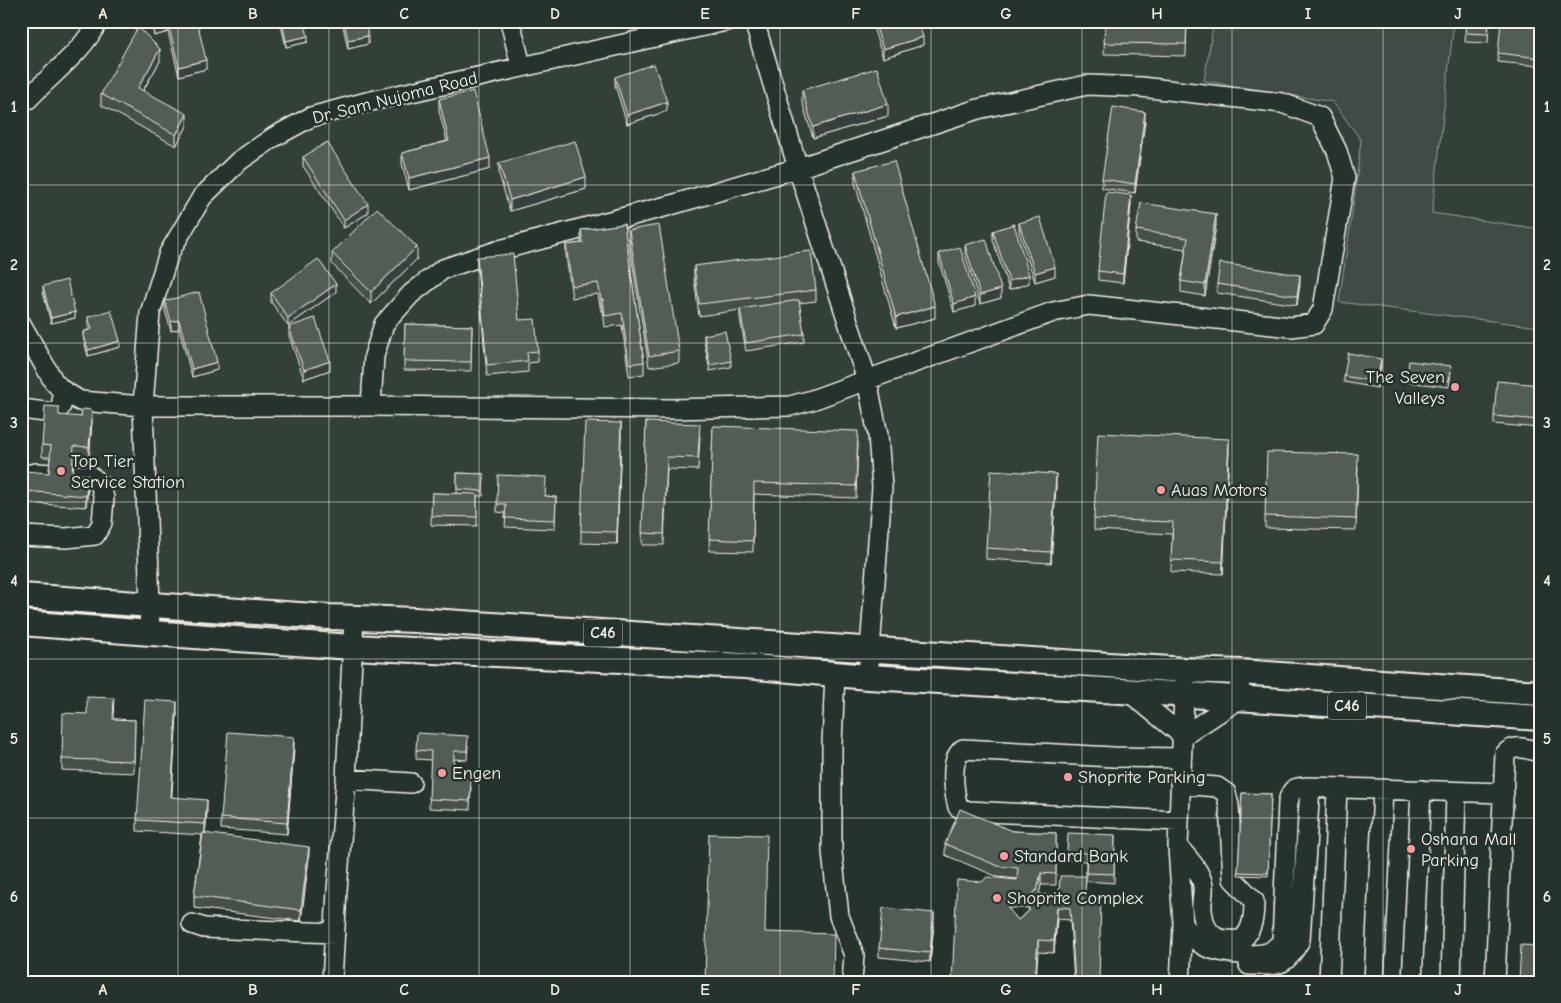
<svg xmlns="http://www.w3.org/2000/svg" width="1561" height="1003" viewBox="0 0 1561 1003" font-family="'Comic Neue',sans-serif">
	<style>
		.built { fill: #333f39 }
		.green { fill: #414b45; stroke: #9a9e96 }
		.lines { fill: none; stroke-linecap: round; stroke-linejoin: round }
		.minor-casing { stroke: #f4f1e8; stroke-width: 22 }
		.major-casing { stroke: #f4f1e8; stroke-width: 28 }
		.minor { stroke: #26332d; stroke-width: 19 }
		.major { stroke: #26332d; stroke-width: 24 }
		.wall { fill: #474f49; stroke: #f4f1e8; fill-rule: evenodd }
		.shaded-wall { fill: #39403c; stroke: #f4f1e8 }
		.building { fill: #525c55; stroke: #f4f1e8 }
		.grid { fill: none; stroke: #f4f1e8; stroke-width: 1; stroke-opacity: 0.55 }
		.poi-dot { fill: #ff9aa2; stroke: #26332d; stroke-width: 2 }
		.labels { text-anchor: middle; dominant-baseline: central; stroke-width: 5; stroke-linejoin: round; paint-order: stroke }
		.shield { fill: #26332d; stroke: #b6b8b0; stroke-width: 1 }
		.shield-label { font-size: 16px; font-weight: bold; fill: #f4f1e8 }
		.street-label { font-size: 18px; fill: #f4f1e8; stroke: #26332d }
		.poi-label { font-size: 18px; fill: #f4f1e8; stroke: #26332d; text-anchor: start }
		.neatline { fill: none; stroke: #f4f1e8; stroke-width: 2 }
		.grid-label { font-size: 16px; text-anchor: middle; font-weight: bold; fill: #f4f1e8 }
	</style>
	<rect width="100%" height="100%" fill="#26332d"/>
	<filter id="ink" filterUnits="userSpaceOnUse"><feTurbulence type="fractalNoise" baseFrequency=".02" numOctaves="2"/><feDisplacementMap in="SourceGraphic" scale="10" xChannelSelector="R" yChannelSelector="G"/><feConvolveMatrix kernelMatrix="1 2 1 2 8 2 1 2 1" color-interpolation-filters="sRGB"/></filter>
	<g filter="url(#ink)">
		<!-- built -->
		<path class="built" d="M21 21H1540V693L21 596Z"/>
		<!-- green -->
		<path class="green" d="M1214 21H1454L1432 213 1540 229V327L1339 302 1354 200 1361 140 1333 102 1204 81Z"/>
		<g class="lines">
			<!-- minor casing -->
			<g class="minor-casing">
				<path id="minor" d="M510 21 521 66
					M754 21 798 168 867 380 878 435 882 487 868 677
					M21 103 28 99C51 74 83 52 98 21
					M21 324 54 382 62 390 80 401 143 406H371L374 356 384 324 411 294 443 269 500 250 671 205 798 168 978 109 1087 85 1141 87 1282 103 1320 117 1337 151 1345 178 1323 309 1314 324 1291 327 1089 305 1053 312 812 400 790 406 672 409 371 406
					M21 409 54 413C64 408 62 399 62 390
					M21 476 36 473 90 476 100 483 104 498 102 523 95 535 66 538 21 536
					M149 633 150 605 143 406 150 313 169 253 202 197 239 161 274 137 311 117 367 102 726 21
					M835 674 832 744V852L839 916 854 955 852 982
					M1129 692 1183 736 1239 699 1240 672
					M346 779 411 783
					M1178 821 968 811 958 807C954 792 949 759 963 749L1113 757 1181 758
					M1178 847C1187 857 1201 871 1203 886 1204 894 1201 902 1202 910 1205 937 1217 942 1242 940 1253 929 1254 916 1254 901L1233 879 1229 805 1226 793 1217 787 1180 784
					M192 924 204 928 335 933
					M1183 924C1188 931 1194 939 1201 944 1213 953 1257 958 1270 952 1274 950 1278 945 1282 942L1288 802C1292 786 1295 788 1310 787L1504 793
					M1249 965C1279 965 1285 968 1300 940L1310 787
					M332 982 337 890 346 779 354 618
					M1180 982 1183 924 1178 847 1185 670
					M1329 982 1337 788
					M1374 982 1383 789
					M1412 982 1421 790
					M1451 982 1456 792
					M1495 982 1505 754C1514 743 1527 749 1540 752"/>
			</g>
			<!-- major casing -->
			<g class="major-casing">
				<path id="major" d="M21 596 329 617 415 620 1185 670 1240 672 1540 693
					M21 623 151 633 352 647 745 666 868 677 1175 694 1540 718"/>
			</g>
			<!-- minor -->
			<use href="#minor" class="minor"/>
			<!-- major -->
			<use href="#major" class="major"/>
		</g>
		<!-- wall -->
		<path class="wall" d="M151 21H197L206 69 179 76 168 32 154 36Z
			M280 21H304L308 42 286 47Z
			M342 21H365L368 44 348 49Z
			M871 21H918L923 45 883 58Z
			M1105 21H1187L1186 56 1104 54Z
			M1466 21H1489L1488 43 1465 42Z
			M1540 26V66L1498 62V53Z
			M160 61 143 91 187 126 176 146 101 105V94Z
			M615 77 667 111 627 124 615 85Z
			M802 90 888 116 813 138 802 101Z
			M439 99 490 169 409 190 402 164V153L447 141 439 111Z
			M1145 121 1135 193 1102 188V179Z
			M303 157 368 213 344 228 303 166Z
			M499 163 586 189 510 211 499 174Z
			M855 171 935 318 896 328 855 183Z
			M1131 204 1123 283 1098 280V271Z
			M1019 223 1055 276 1035 282 1019 232Z
			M624 224 644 362V374L629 376 622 325 605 327 603 310 601 311 598 294 572 298 566 256V245L581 243V230Z
			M1216 225 1205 296 1181 292V281L1186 249 1136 242V230Z
			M629 230 679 351V363L649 367 629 242Z
			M993 231 1029 283 1009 290 993 240Z
			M965 245 1001 298 980 304 965 254Z
			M332 253 417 259 371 304 332 264Z
			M939 253 975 306 954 312 939 262Z
			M477 257 538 351V362L528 363V372L487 376 477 268Z
			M694 266 816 290V301L799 303 804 334V342L746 351 740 318V310L699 316 694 277Z
			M1217 284H1300L1297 305 1217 293Z
			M43 286 75 318 51 323 43 292Z
			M336 292 288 326 271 302V293Z
			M165 301 217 370 192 377 179 329 171 331 165 310Z
			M88 317 120 347 88 356 83 337V332L90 329 88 323Z
			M405 324 472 326 471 371 404 370Z
			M289 327 330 370 304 379 289 336Z
			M704 335 731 361V367L710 371 704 341Z
			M1381 365 1377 388 1344 382V376Z
			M1451 371 1449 387 1407 382V376Z
			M1540 385 1539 428 1494 424V416Z
			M59 415 92 421 89 459 74 458 73 474 88 487 86 507 24 503V491L49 473 50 457H42V445Z
			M646 422 700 436 698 470 667 469 664 545H642Z
			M713 426 858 442 856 498 754 494 753 552 709 551Z
			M621 435 617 544 581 543V531Z
			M1229 450 1223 574 1171 572 1172 534 1094 530V519Z
			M1358 466 1356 530 1265 528V516Z
			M457 473 484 474 483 496H477V526L431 525 432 493 457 494Z
			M1056 485 1051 563 986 559V548Z
			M545 496 556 497 555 529 505 527 506 513 497 512V504Z
			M177 713 171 797 207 811 205 834 309 858 301 921 194 908V896L202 835 137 831V820Z
			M114 719 135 720 134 773 62 770V759Z
			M468 745 467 760 454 759 453 777 471 787 470 810 429 808 431 760 416 759V750Z
			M294 748 287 834 221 829V818Z
			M1242 793 1271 794 1268 876 1238 875Z
			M1012 831 1056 833V885H1041L1039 894 1059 896 1085 895 1099 982H1074L1070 920 1057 919 1054 953 1038 952 982 882 1017 880V879L998 877 945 855V844ZM1010 908H1029V911L1018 920 1009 910Z
			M1115 835 1114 883 1086 881V861L1067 860V852Z
			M934 922 930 962 879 957V948Z"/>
		<!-- shaded-wall -->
		<path class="shaded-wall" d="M168 24V32L154 36V27Z
			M308 36V42L286 47V41Z
			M368 36V44L348 49V40Z
			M923 37V45L883 58V49Z
			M160 49V61L138 99V88Z
			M206 60V69L179 76V67Z
			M667 102V111L627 124V115Z
			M888 104V116L813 138V127Z
			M1145 112V121L1135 193V184Z
			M187 114V126L176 146V135Z
			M490 158V169L409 190V178Z
			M586 177V189L510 211V200Z
			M1131 195V204L1123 283V274Z
			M368 204V213L344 228V220Z
			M1216 214V225L1205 296V285Z
			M417 247V259L371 304V292Z
			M1055 267V276L1035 282V273Z
			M1029 275V283L1009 290V281Z
			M1300 275V284L1297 305V296Z
			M336 284V292L288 326V318Z
			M1001 289V298L980 304V295Z
			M975 297V306L954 312V304Z
			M601 299H603V310L601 311Z
			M935 306V318L896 328V317Z
			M75 312V318L51 323V318Z
			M179 320V329L171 331V322Z
			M120 341V347L88 356V350Z
			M1381 359V365L1377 388V382Z
			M330 361V370L304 379V370Z
			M217 362V370L192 377V369Z
			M92 410V421L89 459V447Z
			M621 423V435L617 544V532Z
			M1229 439V450L1223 574V562Z
			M1056 474V485L1051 563V552Z
			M88 475V487L86 507V496Z
			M177 702V713L171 809V797Z
			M294 737V748L287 834V823Z
			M207 800V811L205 836V824Z
			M309 847V858L301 921V910Z
			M1041 873V885L1037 902 1029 901V908V897Z
			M1057 907V919L1054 953V941Z
			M934 913V922L930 962V953Z
			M1038 940V952L1036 982H1035Z"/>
		<!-- building -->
		<path class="building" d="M153 21H197L206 60 179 67 168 24 154 27Z
			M282 21H304L308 36 286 41Z
			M344 21H365L368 36 348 40Z
			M874 21H918L923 37 883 49Z
			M1105 21H1187L1186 44 1104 43Z
			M1466 21H1489L1488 34 1465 33Z
			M1501 22 1540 26V58L1498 53Z
			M138 27 160 49 138 88 187 114 176 135 101 94Z
			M654 64 667 102 627 115 615 77Z
			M877 68 888 104 813 127 802 90Z
			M473 91 490 158 409 178 402 153 449 141 439 99Z
			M1113 107 1145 112 1135 184 1102 179Z
			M575 141 586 177 510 200 499 163Z
			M327 142 368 204 344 220 303 157Z
			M894 161 935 306 896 317 855 171Z
			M1106 192 1131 195 1123 274 1098 271Z
			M1141 203 1216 214 1205 285 1181 281 1188 238 1136 230Z
			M377 208 417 247 371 292 332 253Z
			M1040 217 1055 267 1035 273 1019 223Z
			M624 224 644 362 629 364 622 313 605 316 603 299H601L598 283 572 286 566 245 583 243 581 230Z
			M1014 224 1029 275 1009 281 993 231Z
			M659 225 679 351 649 356 629 230Z
			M986 239 1001 289 980 295 965 245Z
			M960 247 975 297 954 304 939 253Z
			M811 251 816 290 699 304 694 266Z
			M513 254 519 320 535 319 538 351 527 352 528 361 487 365 477 257Z
			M318 259 336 284 288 318 271 293Z
			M1220 263 1300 275 1297 296 1217 284Z
			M67 280 75 312 51 318 43 286Z
			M199 292 217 362 192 369 179 320 171 322 165 301Z
			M799 300 804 334 746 343 740 309Z
			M111 310 120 341 88 350 83 332 92 329 88 317Z
			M315 318 330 361 304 370 289 327Z
			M405 324 472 326 471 362 404 361Z
			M725 331 731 361 710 365 704 335Z
			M1348 353 1381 359 1377 382 1344 376Z
			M1409 361 1451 366 1449 381 1407 376Z
			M1497 381 1540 385 1539 420 1494 416Z
			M45 406 59 407V415L81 417 82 409 92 410 89 447 74 446 72 474 88 475 86 496 24 491 25 471 49 473 51 446 42 445Z
			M585 422 621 423 617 532 581 531Z
			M646 422 700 424 698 458 667 457 664 534 642 533Z
			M713 426 858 431 856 486 754 483 753 541 709 539Z
			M1098 433 1229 439 1223 562 1171 560 1173 522 1094 519Z
			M1267 452 1358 454 1356 519 1265 516Z
			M991 470 1056 474 1051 552 986 548Z
			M457 473 484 474 483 491 457 489Z
			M498 475 546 477 545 496 556 497 555 520 505 518 506 504H497Z
			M432 493 477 494V517L431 516Z
			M87 697 114 698 113 719 135 720 134 761 62 759 63 713 87 714Z
			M145 700 177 702 171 797 207 800 205 824 137 820Z
			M228 732 294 737 287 823 221 818Z
			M417 733 468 736 467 751H454L453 777 471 778 470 801 429 799 431 751 416 750Z
			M1242 793 1271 794 1268 873 1238 872Z
			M960 809 1012 831 1056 833V874L1041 873 1037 890 1029 897 1010 896 1008 908 1018 920 1029 911V901L1038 894 1059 896 1060 876H1086L1085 895 1101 896 1099 982H1075L1070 908 1057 907 1054 941 1038 940 1035 982H952L957 880 982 882 987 877 1017 880 1018 868 998 866 945 844Z
			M203 833 309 847 301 910 194 896Z
			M1068 833 1115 835 1114 874 1086 873 1087 853 1067 852Z
			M709 834 767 835 765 932 834 934 833 982H705Z
			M883 908 934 913 930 953 879 948Z
			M1521 945 1540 946V982H1519Z"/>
	</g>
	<!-- grid -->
	<path class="grid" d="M178 21V982M329 21V982M479 21V982M630 21V982M780 21V982M931 21V982M1082 21V982M1232 21V982M1383 21V982M21 185H1540M21 343H1540M21 502H1540M21 659H1540M21 818H1540"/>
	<!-- markers -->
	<g class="poi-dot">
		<circle cx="1455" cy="387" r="5"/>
		<circle cx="61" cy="471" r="5"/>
		<circle cx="1161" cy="490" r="5"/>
		<circle cx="442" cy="773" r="5"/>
		<circle cx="1068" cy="777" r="5"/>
		<circle cx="1411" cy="849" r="5"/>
		<circle cx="1004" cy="856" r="5"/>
		<circle cx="997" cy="898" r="5"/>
	</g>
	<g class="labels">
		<!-- shield labels -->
		<g class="shield">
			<rect x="584" y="619.5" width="38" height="27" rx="4"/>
			<rect x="1328" y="692.5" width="38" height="27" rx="4"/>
		</g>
		<g class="shield-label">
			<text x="603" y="633">C46</text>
			<text x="1347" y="706">C46</text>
		</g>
		<!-- street labels -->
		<g class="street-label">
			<text transform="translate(395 98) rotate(-14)">Dr. Sam Nujoma Road</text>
		</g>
		<!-- poi labels -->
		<g class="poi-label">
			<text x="1445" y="377" text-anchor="end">The Seven<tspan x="1445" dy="21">Valleys</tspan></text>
			<text x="71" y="461">Top Tier<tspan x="71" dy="21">Service Station</tspan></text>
			<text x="1171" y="490">Auas Motors</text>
			<text x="452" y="773">Engen</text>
			<text x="1078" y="777">Shoprite Parking</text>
			<text x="1421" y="839">Oshana Mall<tspan x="1421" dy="21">Parking</tspan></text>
			<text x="1014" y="856">Standard Bank</text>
			<text x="1007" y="898">Shoprite Complex</text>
		</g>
	</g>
	<!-- margin -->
	<rect width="1561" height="1003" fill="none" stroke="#26332d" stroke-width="55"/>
	<rect x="28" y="28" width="1506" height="948" class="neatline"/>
	<g class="grid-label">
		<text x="103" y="19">A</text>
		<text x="253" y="19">B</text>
		<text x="404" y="19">C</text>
		<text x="555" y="19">D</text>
		<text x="705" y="19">E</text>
		<text x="856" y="19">F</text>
		<text x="1006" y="19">G</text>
		<text x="1157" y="19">H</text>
		<text x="1308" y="19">I</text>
		<text x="1458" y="19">J</text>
		<text x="14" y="112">1</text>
		<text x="1547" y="112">1</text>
		<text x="14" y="270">2</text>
		<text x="1547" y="270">2</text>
		<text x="14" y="428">3</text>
		<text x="1547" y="428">3</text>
		<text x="14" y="586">4</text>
		<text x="1547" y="586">4</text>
		<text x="14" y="744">5</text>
		<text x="1547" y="744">5</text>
		<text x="14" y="902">6</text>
		<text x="1547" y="902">6</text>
		<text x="103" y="995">A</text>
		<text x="253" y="995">B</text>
		<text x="404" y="995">C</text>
		<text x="555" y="995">D</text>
		<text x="705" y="995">E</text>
		<text x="856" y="995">F</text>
		<text x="1006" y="995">G</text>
		<text x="1157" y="995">H</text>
		<text x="1308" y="995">I</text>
		<text x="1458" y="995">J</text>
	</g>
</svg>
